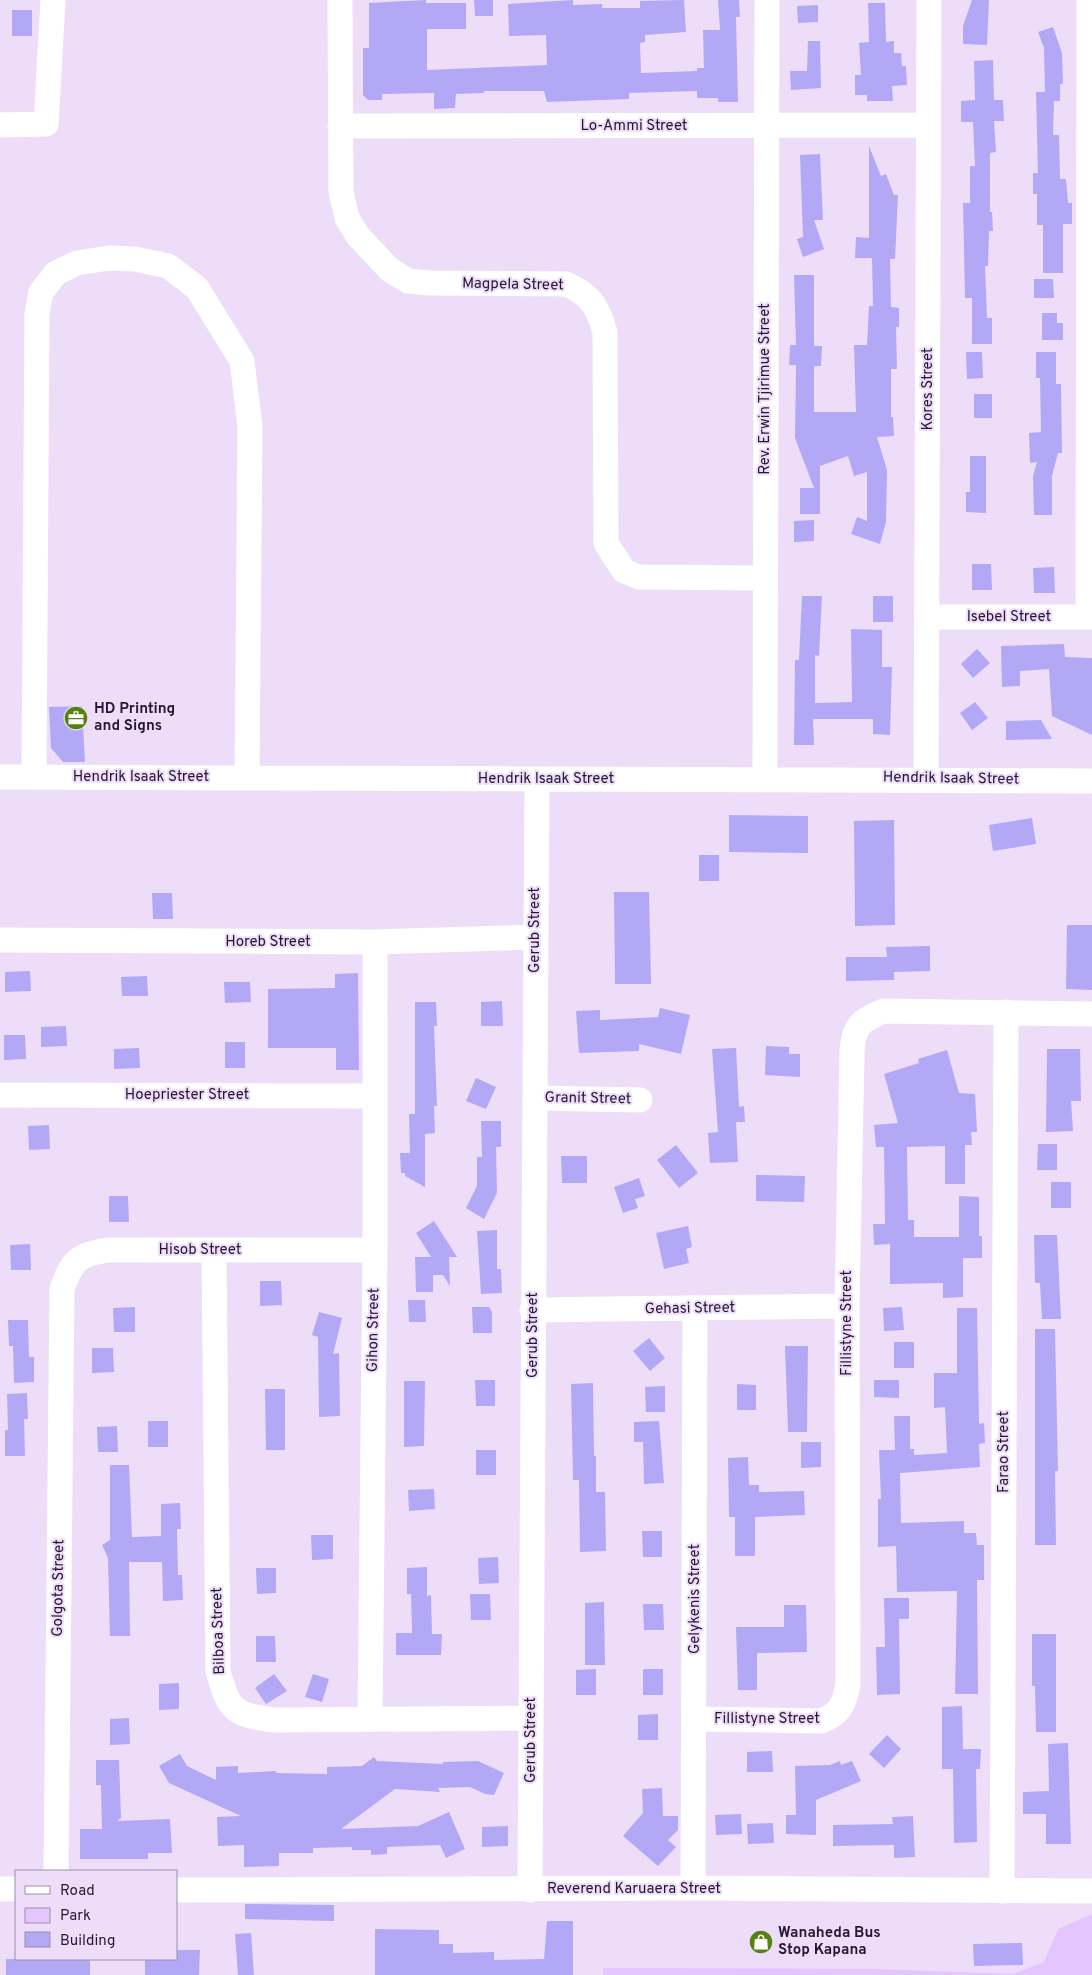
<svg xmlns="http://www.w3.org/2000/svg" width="1092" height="1975" viewBox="0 0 1092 1975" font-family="Overpass,sans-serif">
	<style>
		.green { fill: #e5c5fd }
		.building { fill: #b3a8f6 }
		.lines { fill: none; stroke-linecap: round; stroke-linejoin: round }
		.minor { stroke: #fff; stroke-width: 25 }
		.labels { text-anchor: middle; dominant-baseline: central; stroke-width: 4; stroke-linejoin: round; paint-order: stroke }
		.street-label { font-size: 15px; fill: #271832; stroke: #edddf9 }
		.poi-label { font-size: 15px; font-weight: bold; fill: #271832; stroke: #edddf9; text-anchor: start }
	</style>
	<rect width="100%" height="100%" fill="#edddf9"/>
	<!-- green -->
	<path class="green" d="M1092 1914V1975H603V1968L876 1969 1013 1974 1044 1962 1058 1929Z"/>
	<!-- building -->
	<path class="building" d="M426 0V3H466V29H427V70L547 65 546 35 509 36 508 4 573 0V5L602 4V8H640V1L684 0 686 32 645 35V42L640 43 641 73 697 71V68H704L703 30H720L718 0H739L740 17H736L738 102H718V98H697V91L629 93V99L547 102 544 91H484V93L456 94 455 108 434 109V93L382 94V100H368L363 95V48H369V3Z
		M474 0H493V16H475Z
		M972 0H989L987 45 963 44V26Z
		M868 3H885L886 42 894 41V53H901L902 66H906L907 85 892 86 893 101H867V95H855V75H861L859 43 869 42Z
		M818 5V22L798 23 797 6Z
		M12 10H32V36H12Z
		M1053 27 1062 53 1063 84H1060V101H1054L1053 135H1059L1060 179H1066L1068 203H1072V224H1063V273H1043V225H1037V194H1033V173H1038L1036 92H1045L1044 48 1038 32Z
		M808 41H820L821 88 791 90 790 71H807Z
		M993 60 994 100H1003L1004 121H994L996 152 990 153V212H992L993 231H989L988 266H985L987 318H992V344H972V298H965L963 203H970V166H975L973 122H961V101L975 100 974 61Z
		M869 146 881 176 886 174 894 195H898L895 259H890L891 307 899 308V327H896L897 369H891V417H893L894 436 877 437 887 470 886 522 880 544 851 534 857 517 867 521V472L854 476 848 456 820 466V514H800V488H814L795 438 796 365H789L790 345H796L794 275H814V346H822L821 366H814V412H856L854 345H867L869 306H873L872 258H855L856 237 869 238Z
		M820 154 823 220H814L824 249 803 257 797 239 803 237 800 155Z
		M1034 279H1053L1054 298H1034Z
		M1042 313H1057V323H1063V340H1042Z
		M966 352H982L983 378 967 379Z
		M1036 352H1056V384H1061L1062 453H1058L1052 476V515H1034L1033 476 1037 462 1030 463 1029 433 1041 432 1040 378H1036Z
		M974 394H992V418H974Z
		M970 456H986V513L966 512V492H970Z
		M814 520V541L794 542V521Z
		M972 564H991L992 590H972Z
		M1054 567 1055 593H1034L1033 568Z
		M802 596H822L819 656 815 655V703L852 702 851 629 882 630V667H892L890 735 873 734V719H813L814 745H794L795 660H799Z
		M873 596H893V622H873Z
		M1064 644 1065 657 1092 658V735L1052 716 1049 669 1020 671V686L1002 687 1001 646Z
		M977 649 990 663 973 678 961 664Z
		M975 702 988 718 972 730 960 713Z
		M82 706 85 762H63L51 748 49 707Z
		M1041 720 1052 739 1006 740V721Z
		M729 815 808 816V853L729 852Z
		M1032 818 1036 844 993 851 989 825Z
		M894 820 895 925 855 926 854 821Z
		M699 855H719V881H699Z
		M614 892H649L651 984H615Z
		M152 893H172L173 919H153Z
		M1067 925H1092V990L1066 989Z
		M930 946V971L894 972V980L846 981V957H887L886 947Z
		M30 971 31 991 5 992V972Z
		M358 973 359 1070H336V1048H268V989L335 988V974Z
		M147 976 148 996H122L121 977Z
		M224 982H250L251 1002 225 1003Z
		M502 1001 503 1026H481V1002Z
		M415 1002H436L437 1026H434L437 1106H434L435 1133 425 1134V1187L405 1176V1173H401L400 1153H410L409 1114H415Z
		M660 1008 690 1015 681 1054 639 1044V1051L579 1053 576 1011 600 1010V1020L658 1017Z
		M66 1026 67 1046 41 1047V1027Z
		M4 1035H25L26 1059 4 1060Z
		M225 1042H245V1068H225Z
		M766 1046 789 1047V1054H800V1077L765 1075Z
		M139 1048 140 1068 114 1069V1049Z
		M736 1048 739 1107 744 1106 745 1122H736L738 1162 710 1163 708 1133 718 1132 712 1049Z
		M1047 1049H1080L1081 1101H1071L1073 1131 1046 1132Z
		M947 1050 959 1093 975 1094 977 1132H971L972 1145H965V1184H945V1146L907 1147 908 1220H914V1237H959V1196L979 1197V1236H982V1258H963V1297L943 1298V1283L890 1284V1244L874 1245 873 1224H885L884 1147H876L874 1125 898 1123 884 1074 919 1063 918 1059Z
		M476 1078 496 1087 486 1109 466 1101Z
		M481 1121H501V1147H496L497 1193 484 1219 466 1208 477 1186V1157H482Z
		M49 1125 50 1149 29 1150 28 1126Z
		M1038 1144H1057V1170H1037Z
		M676 1145 698 1173 679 1188 657 1160Z
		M561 1156H587V1183H562Z
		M756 1175 805 1176 804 1202 756 1201Z
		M639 1178 645 1196 635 1199 638 1208 623 1213 614 1187Z
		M1051 1182H1071V1208H1051Z
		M109 1196H128L129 1222H109Z
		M434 1221 457 1257H449L450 1286 443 1275H433V1292H416L415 1257H431L416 1233Z
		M688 1226 692 1247 686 1249 689 1263 664 1269 656 1233Z
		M497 1230V1269H501L502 1293 481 1294 477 1231Z
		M1034 1235H1057L1061 1319H1042L1040 1283H1035Z
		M30 1244 31 1270H11L10 1245Z
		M260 1281H281L282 1305 260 1306Z
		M408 1300H425L426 1322H409Z
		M135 1307V1332H114L113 1308Z
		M472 1307H489L492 1312V1333H473Z
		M902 1307 904 1330 884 1331 883 1308Z
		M957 1308H977L979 1424 984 1423 985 1443 979 1444 980 1467 900 1473 901 1523 964 1521V1533H976L977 1545H984V1580H977L978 1694H955L957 1591 897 1592 896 1546 878 1547V1499H881L879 1450H895L894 1416H910V1449H914V1455L947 1453 945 1407 934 1408V1373H957Z
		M319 1312 342 1318 333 1354 339 1353 340 1416 319 1417 318 1337 312 1335Z
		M8 1320H28L29 1357H34V1382L14 1383 13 1346H9Z
		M1035 1329H1055L1058 1471H1055L1056 1545H1035Z
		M649 1338 665 1358 650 1371 633 1351Z
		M894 1342H914V1368H894Z
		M785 1346H808L807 1432H788Z
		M92 1348H113L114 1372 92 1373Z
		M475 1380H495V1406H476Z
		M874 1380H899V1398L874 1397Z
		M404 1381H425L424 1446 404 1447Z
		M593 1383 594 1456H596V1492H605L606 1551 580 1552 579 1480H573L571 1384Z
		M737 1384 756 1385V1410H737Z
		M665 1386V1412H646L645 1387Z
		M265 1389H285V1450H266Z
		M27 1393 28 1419H24L25 1456H5V1430H8L7 1394Z
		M148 1421H168V1447H148Z
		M659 1421 664 1483 644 1484 643 1442H634V1422Z
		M117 1426 118 1452H98L97 1427Z
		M801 1442H821V1467L801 1468Z
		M476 1450H496V1475H476Z
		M748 1457 749 1485H759V1492L804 1491 805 1515 755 1517V1556H735V1517H729L728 1458Z
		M110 1465H129L132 1537 161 1536V1504L180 1503 181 1529H177L178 1575H182L183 1600 163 1601 162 1562H129L130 1636H110L108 1558 102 1545 110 1540Z
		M434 1489 435 1509 409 1511 408 1490Z
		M642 1531H662V1557H643Z
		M311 1535H333V1559L312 1560Z
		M498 1557 499 1583 479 1584 478 1558Z
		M427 1567V1596L431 1595 432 1634H442L441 1655H396V1633H412L411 1594H407V1568Z
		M256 1568H276V1593L257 1594Z
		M470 1594H490L491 1620H471Z
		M884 1598H909V1619H899L900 1694 877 1695 876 1647H885Z
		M604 1602 605 1665H585V1603Z
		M643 1604H663L664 1630H644Z
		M784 1605H806L807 1652 757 1653V1690H738L736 1627H784Z
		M1032 1634H1056V1732H1036L1035 1686H1032Z
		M256 1636H275L276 1662H256Z
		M596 1669V1695H576V1670Z
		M643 1669H663V1695H643Z
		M274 1674 287 1691 266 1704 255 1688Z
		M313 1674 329 1679 322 1702 305 1697Z
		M179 1683V1709L159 1710V1684Z
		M962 1706 963 1749H981L980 1769H976L977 1842 954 1843 953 1769H942V1707Z
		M658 1714V1740H638V1715Z
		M129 1718 130 1744 110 1745V1719Z
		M887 1735 901 1749 884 1768 869 1754Z
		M1068 1743 1071 1844H1046V1814H1023V1792L1049 1791 1048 1744Z
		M772 1751 773 1772H747V1752Z
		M180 1754 187 1766 216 1780V1767L238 1766V1773L276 1771V1773L327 1774V1767L362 1766 374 1757 377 1761 443 1764V1762L478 1761 504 1773 494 1795 485 1794 470 1787 438 1788 440 1792 395 1789 341 1829 418 1826 449 1812 465 1849 446 1858 440 1845 387 1847V1854L371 1855V1850H352V1847L313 1848V1853H279V1866L244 1867V1845L218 1846 217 1817 241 1816 169 1783 159 1766Z
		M96 1760H119L121 1818 117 1821 170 1819 172 1853H148V1859H80V1829H102L101 1785H96Z
		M840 1761 841 1765 852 1761 861 1781 816 1800V1835L786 1834V1815H796L795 1766 830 1765Z
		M662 1788 663 1816H678V1830L668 1840 676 1847 658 1866 623 1836 643 1813 642 1789Z
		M741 1814 742 1834 716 1835 715 1815Z
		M913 1816 915 1857 894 1858V1845L833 1846V1825L893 1824 892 1817Z
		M773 1823 774 1843 748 1844 747 1824Z
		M508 1826V1846L482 1847V1827Z
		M245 1904 334 1905V1921L245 1919Z
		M547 1921H573V1975H375V1929L439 1930V1944H453V1953L494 1952V1960L544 1959Z
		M251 1933 254 1975H238L235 1934Z
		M1022 1943 1023 1965 974 1966 973 1944Z
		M176 1950H200L199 1975H145V1959H176Z
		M6 1959H90V1975H6Z"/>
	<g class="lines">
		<!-- minor -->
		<path class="minor" d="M340 0 341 192 347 218 358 236 390 270 408 281 430 283 566 284C590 294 598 307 605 332L606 543 624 571 639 577 764 578
			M0 125 46 124 53 0
			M340 126 928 125
			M927 617H1092
			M1088 617 1089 0
			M0 777C364 781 728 777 1092 781
			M34 777 37 314 41 292 56 273 77 263 109 258 135 259 168 266 197 288 242 361 250 426 247 778
			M765 777 767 0
			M926 779 929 0
			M0 940 375 942 535 937
			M0 1095 374 1096
			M535 1098 640 1100
			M214 1251 218 1671C229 1711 233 1714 273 1720L531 1718
			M532 1310 847 1306
			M370 1719 375 1250V942
			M695 1719 821 1721C840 1714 844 1705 848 1685L847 1306 852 1053C853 1027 860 1020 884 1011L1092 1014
			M56 1871 62 1289C72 1260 78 1255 108 1250H375
			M693 1888 695 1309
			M0 1889H16
			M176 1890 693 1888 1092 1891
			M530 1890 537 780
			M1002 1891 1006 1012"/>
	</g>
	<!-- icons -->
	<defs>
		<g id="office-disc" transform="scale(1.25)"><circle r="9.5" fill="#55820d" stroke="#edddf9"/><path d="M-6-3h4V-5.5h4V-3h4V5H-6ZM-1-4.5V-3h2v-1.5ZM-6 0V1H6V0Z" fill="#fff"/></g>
		<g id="shop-disc" transform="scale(1.25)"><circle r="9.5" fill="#55820d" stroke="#edddf9"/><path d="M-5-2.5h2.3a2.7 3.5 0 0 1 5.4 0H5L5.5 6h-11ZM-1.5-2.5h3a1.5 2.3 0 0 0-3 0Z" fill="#fff"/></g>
	</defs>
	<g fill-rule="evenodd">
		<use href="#office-disc" x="76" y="718"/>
		<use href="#shop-disc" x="761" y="1942"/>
	</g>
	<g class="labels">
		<!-- street labels -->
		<g class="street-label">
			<text x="634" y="126">Lo-Ammi Street</text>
			<text transform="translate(513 285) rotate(1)">Magpela Street</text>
			<text transform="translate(765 389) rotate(-90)">Rev. Erwin Tjirimue Street</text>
			<text transform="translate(928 389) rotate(-90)">Kores Street</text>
			<text x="1009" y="617">Isebel Street</text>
			<text x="141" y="777">Hendrik Isaak Street</text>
			<text x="546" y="779">Hendrik Isaak Street</text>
			<text transform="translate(951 779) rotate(1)">Hendrik Isaak Street</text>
			<text transform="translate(535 930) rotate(-90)">Gerub Street</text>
			<text x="268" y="942">Horeb Street</text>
			<text x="187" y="1095">Hoepriester Street</text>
			<text transform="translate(588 1099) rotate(1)">Granit Street</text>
			<text x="200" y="1250">Hisob Street</text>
			<text transform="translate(690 1309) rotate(-1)">Gehasi Street</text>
			<text transform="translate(847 1323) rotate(-90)">Fillistyne Street</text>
			<text transform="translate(374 1330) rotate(-89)">Gihon Street</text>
			<text transform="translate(533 1335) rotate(-90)">Gerub Street</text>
			<text transform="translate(1004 1452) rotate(-90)">Farao Street</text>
			<text transform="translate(59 1588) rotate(-89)">Golgota Street</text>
			<text transform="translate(695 1599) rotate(-90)">Gelykenis Street</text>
			<text transform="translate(219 1631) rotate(-92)">Bilboa Street</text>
			<text x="767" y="1719">Fillistyne Street</text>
			<text transform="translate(531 1740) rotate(-90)">Gerub Street</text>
			<text x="634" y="1889">Reverend Karuaera Street</text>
		</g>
		<!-- poi labels -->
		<g class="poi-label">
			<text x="94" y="709">HD Printing<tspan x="94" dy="17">and Signs</tspan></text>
			<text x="778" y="1933">Wanaheda Bus<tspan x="778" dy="17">Stop Kapana</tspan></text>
		</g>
	</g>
	<!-- legend -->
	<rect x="15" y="1870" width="162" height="90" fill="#edddf9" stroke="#9e8ea9"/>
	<rect x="25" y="1886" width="25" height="8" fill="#ffffff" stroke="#9e8ea9"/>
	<text x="60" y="1895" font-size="15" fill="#271832">Road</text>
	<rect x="25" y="1908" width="25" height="15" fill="#e5c5fd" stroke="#9e8ea9"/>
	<text x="60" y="1920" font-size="15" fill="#271832">Park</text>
	<rect x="25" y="1932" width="25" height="15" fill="#b3a8f6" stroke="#9e8ea9"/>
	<text x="60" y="1945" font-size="15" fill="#271832">Building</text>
</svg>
